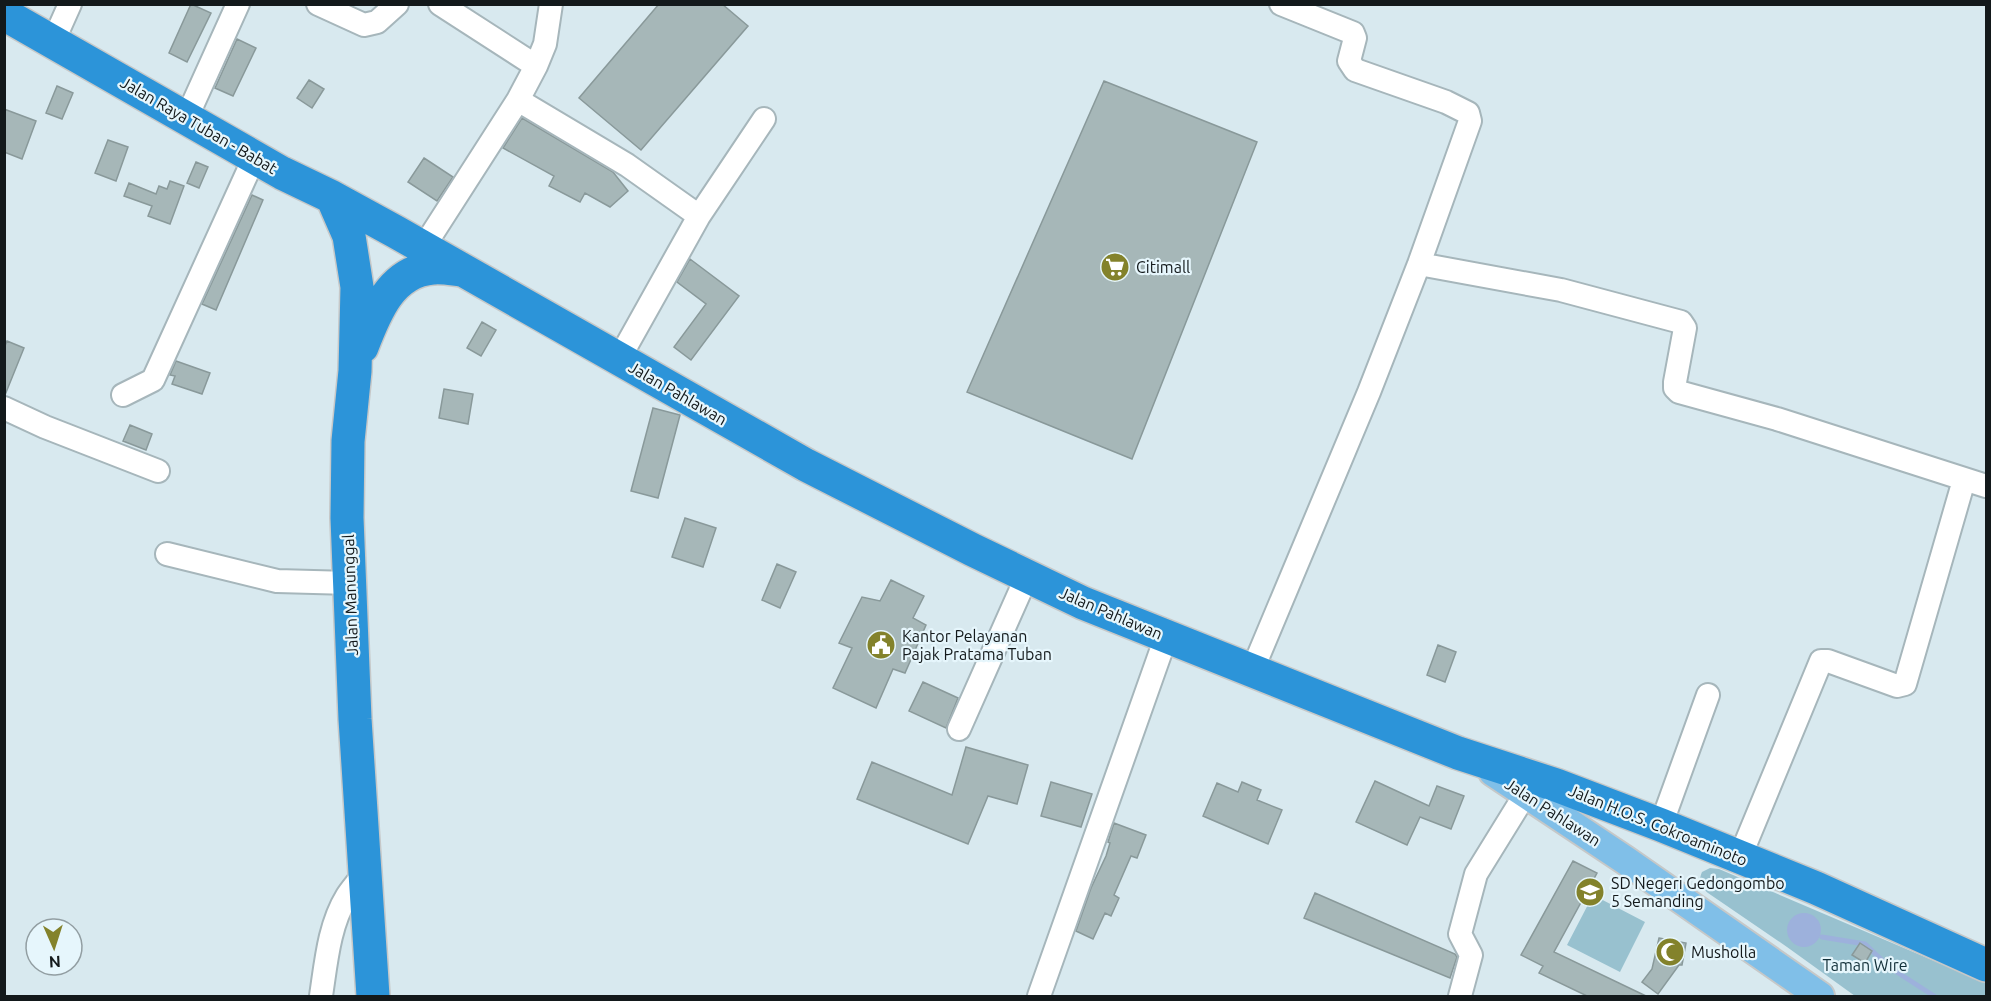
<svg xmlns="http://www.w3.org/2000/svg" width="1991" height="1001" viewBox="0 0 1991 1001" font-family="Ubuntu,sans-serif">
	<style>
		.green { fill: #98c1cf }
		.water { fill: #9db1dc }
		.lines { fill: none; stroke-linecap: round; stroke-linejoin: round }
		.stream { stroke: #9db1dc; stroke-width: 5 }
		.building { fill: #a6b7b8; stroke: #89999a; stroke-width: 1.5 }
		.minor-casing { stroke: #a6b6bb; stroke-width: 26 }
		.major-casing { stroke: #c6c8c8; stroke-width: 32 }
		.highway-casing { stroke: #c6c8c8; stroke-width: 36 }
		.minor { stroke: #fff; stroke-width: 22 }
		.major { stroke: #80bfe8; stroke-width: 28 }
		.highway { stroke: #2c94d9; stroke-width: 33 }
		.labels { text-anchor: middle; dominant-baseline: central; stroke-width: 4.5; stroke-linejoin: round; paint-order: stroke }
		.street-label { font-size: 16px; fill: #13191b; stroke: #e6f6fc }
		.poi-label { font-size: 16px; fill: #13191b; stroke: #e6f6fc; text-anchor: start }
		.park-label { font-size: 16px; fill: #112f38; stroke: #e6f6fc }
	</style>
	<rect width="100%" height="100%" fill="#d8e9ef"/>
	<!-- green -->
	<path class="green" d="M1710 868 1719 869 1986 983V996H1855L1787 947 1708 893C1701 887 1698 881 1702 872Z
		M1593 895 1645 922 1620 972 1567 945Z"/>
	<!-- water -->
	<path class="water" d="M1787 930a17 17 0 1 1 34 0a17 17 0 1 1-34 0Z"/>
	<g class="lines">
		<!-- stream -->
		<path class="stream" d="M1822 937 1865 944 1889 967 1934 996"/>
	</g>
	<!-- building -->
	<path class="building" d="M191 4 211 13 187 62 169 53Z
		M659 4H722L748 26 641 150 579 98Z
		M237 39 256 48 233 96 215 88Z
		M309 80 324 89 312 108 297 98Z
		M1104 81 1257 142 1132 459 967 392Z
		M57 86 73 93 62 119 46 113Z
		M4 109 36 121 22 159 4 152Z
		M522 118 613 172 628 191 610 207 585 193 580 202 549 186 554 176 503 148Z
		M108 140 128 147 116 181 95 173Z
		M424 158 453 177 437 201 408 182Z
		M196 162 208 167 199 188 187 183Z
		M170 181 184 186 170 224 148 216 152 206 124 196 129 183 156 194 159 186 167 189Z
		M252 195 263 200 216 310 202 304Z
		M690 259 739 296 691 360 674 347 706 304 677 282Z
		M482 322 496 330 481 356 467 348Z
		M7 341 24 348 5 395 4 348Z
		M176 361 210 373 202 394 172 384 175 376 170 375Z
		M444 389 473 394 468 424 439 418Z
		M653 408 680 415 658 498 631 491Z
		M130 425 152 434 146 450 123 441Z
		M685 518 716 528 703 567 672 557Z
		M777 564 796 572 780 608 762 600Z
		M891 580 924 596 913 618 926 625 905 673 893 669 876 708 833 688 852 648 839 643 862 597 880 601Z
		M1438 645 1456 652 1445 682 1427 675Z
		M923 682 958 698 946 728 909 711Z
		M966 747 1028 765 1017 804 988 796 968 844 857 799 872 762 952 795Z
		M1375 781 1429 806 1437 786 1464 796 1451 829 1420 817 1407 845 1356 822Z
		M1051 782 1092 794 1081 827 1041 816Z
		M1242 782 1261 790 1257 800 1282 810 1268 844 1203 816 1217 783 1238 792Z
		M1114 823 1146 835 1137 858 1131 856 1114 895 1119 898 1111 916 1105 913 1093 939 1076 931 1091 888 1106 856 1110 843 1108 842Z
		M1573 861 1597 873 1554 952 1646 996H1587L1539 973 1543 966 1521 955Z
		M1315 893 1455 954 1457 957 1450 978 1304 918Z
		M1659 938 1686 943 1682 965H1679L1658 994 1642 982 1652 969Z
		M1860 943 1872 951 1865 963 1852 955Z"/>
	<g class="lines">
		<!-- minor casing -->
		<g class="minor-casing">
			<path id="minor" d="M318 4 364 25 377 22 397 4
				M440 4 536 66
				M53 42 70 4
				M518 100 627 165 699 216
				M186 119 238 4
				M423 248 518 100 536 66 545 44 551 4
				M1419 264 1561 290 1681 322 1685 328 1675 382V388L1679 392 1777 419 1986 486
				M619 359 699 216 764 119
				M123 395 153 380 255 156
				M4 408 45 427 158 471
				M167 554 277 581 350 583
				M1252 671 1369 392 1419 264 1470 121 1468 113 1446 102 1355 70 1349 61 1355 38 1353 33 1281 4
				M959 729 1027 576
				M1661 825 1708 695
				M1740 857 1821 661H1828L1897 686 1905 684 1964 480
				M321 996C326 963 329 925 347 896 352 888 359 881 364 873
				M1039 996 1166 637
				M1460 996 1471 955 1460 934 1476 874 1526 793"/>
		</g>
		<!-- major casing -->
		<g class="major-casing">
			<path id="major" d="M1493 772 1625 860 1820 996"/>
		</g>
		<!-- highway casing -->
		<g class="highway-casing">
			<path id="highway" d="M4 14 282 173 332 197 396 232 806 465 973 550 1083 603 1458 753 1556 785 1661 825 1816 888 1986 965
				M332 197 349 236 357 287 355 371 348 441 347 518 355 719 373 996
				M362 347C375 313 391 271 433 268 442 267 452 269 461 270"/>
		</g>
		<!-- minor -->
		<use href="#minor" class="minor"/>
		<!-- major -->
		<use href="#major" class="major"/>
		<!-- highway -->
		<use href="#highway" class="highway"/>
	</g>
	<!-- icons -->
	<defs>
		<g id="supermarket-disc" transform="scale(1.5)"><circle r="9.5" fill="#83822b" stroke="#e6f6fc"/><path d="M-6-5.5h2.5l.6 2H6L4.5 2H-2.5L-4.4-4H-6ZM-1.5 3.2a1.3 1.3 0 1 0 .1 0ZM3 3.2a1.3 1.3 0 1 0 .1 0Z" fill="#fff"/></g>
		<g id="civic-disc" transform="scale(1.5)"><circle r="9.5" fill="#83822b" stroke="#e6f6fc"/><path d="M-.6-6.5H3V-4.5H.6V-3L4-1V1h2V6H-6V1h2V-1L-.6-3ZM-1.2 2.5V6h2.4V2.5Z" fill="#fff"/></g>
		<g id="school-disc" transform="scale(1.5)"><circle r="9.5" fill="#83822b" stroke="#e6f6fc"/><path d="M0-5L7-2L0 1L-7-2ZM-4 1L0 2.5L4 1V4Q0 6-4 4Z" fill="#fff"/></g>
		<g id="mosque-disc" transform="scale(1.5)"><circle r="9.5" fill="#83822b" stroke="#e6f6fc"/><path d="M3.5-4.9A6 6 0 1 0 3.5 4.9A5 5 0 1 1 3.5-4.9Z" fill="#fff"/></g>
	</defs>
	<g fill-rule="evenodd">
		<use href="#supermarket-disc" x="1115" y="267"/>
		<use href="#civic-disc" x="881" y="645"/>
		<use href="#school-disc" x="1590" y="892"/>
		<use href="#mosque-disc" x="1670" y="952"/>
	</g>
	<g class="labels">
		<!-- street labels -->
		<g class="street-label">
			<text transform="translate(199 125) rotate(30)">Jalan Raya Tuban - Babat</text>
			<text transform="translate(678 393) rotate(30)">Jalan Pahlawan</text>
			<text transform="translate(350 595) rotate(-92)">Jalan Manunggal</text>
			<text transform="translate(1111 613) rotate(23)">Jalan Pahlawan</text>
			<text transform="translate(1553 812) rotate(33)">Jalan Pahlawan</text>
			<text transform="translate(1658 825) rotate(22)">Jalan H.O.S. Cokroaminoto</text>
		</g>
		<!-- poi labels -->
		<g class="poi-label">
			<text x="1136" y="267">Citimall</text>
			<text x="902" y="636">Kantor Pelayanan<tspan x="902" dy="18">Pajak Pratama Tuban</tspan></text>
			<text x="1611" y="883">SD Negeri Gedongombo<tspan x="1611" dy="18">5 Semanding</tspan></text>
			<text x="1691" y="952">Musholla</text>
		</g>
		<!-- park labels -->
		<g class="park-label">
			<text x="1865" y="965">Taman Wire</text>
		</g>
	</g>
	<!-- border -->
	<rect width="1991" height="1001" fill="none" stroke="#13191b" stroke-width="12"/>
	<!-- north arrow -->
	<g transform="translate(54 947) rotate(177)"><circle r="28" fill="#e6f6fc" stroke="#929ea2" stroke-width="1.5"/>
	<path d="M0-4.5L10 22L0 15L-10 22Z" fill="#83822b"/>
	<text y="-9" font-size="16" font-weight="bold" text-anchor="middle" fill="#13191b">N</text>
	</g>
</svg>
